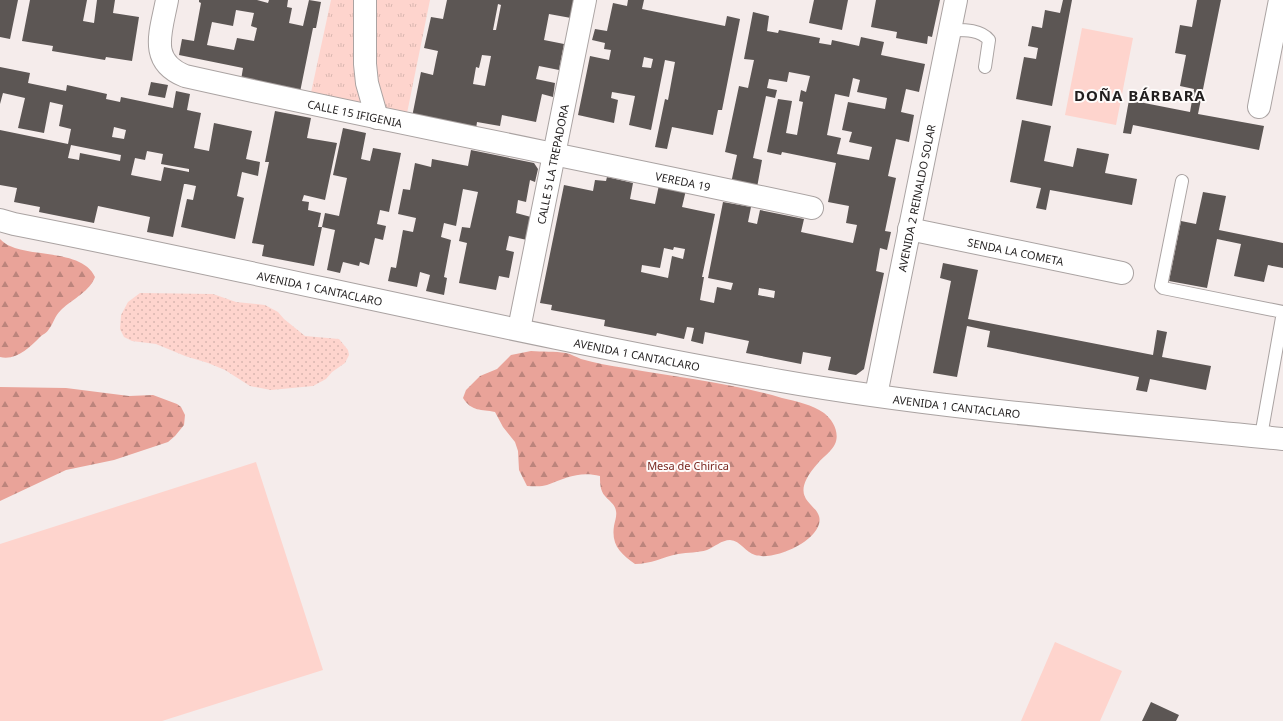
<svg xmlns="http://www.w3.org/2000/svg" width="1283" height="721" viewBox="0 0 1283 721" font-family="'Noto Sans',sans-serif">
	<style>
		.grass { fill: url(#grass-dots) }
		.forest { fill: url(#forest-firs) }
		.park { fill: url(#park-tufts) }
		.pitch { fill: #fed4cd }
		.building { fill: #5c5654; fill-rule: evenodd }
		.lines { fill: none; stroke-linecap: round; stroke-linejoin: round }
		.lane-casing { stroke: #aaa3a2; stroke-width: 14 }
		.street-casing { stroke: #aaa3a2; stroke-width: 24 }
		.lane { stroke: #fff; stroke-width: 12 }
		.street { stroke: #fff; stroke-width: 22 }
		.labels { text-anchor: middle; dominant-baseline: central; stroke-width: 4; stroke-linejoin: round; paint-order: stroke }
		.street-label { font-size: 11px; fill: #211e1e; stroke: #fefbfa }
		.park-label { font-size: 11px; fill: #782720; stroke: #fefbfa }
		.district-label { font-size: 15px; font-weight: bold; letter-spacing: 1px; fill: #211e1e; stroke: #fefbfa }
	</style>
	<defs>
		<pattern id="grass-dots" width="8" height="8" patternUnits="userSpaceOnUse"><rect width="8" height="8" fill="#fed4cd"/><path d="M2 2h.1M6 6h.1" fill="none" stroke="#d9b6b0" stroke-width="1.8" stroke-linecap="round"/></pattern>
		<pattern id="forest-firs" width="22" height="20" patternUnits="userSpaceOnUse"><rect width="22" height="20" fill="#e9a399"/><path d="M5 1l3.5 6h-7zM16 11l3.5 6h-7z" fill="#bc847c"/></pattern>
		<pattern id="park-tufts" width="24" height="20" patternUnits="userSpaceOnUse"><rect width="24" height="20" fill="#fed4cd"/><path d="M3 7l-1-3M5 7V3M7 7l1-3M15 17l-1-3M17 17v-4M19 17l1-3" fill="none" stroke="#d9b6b0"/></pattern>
	</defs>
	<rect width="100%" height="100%" fill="#f5eceb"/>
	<!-- grass -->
	<path class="grass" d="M140 293 213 294 236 302 265 305 278 312 284 319 305 336 339 339 348 350 349 355 345 363 332 372 326 379 313 386 271 390 250 386 225 370 208 363 185 356 156 344 132 341 124 337 120 329 121 315 128 302Z"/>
	<!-- forest -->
	<path class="forest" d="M0 239C3 242 7 245 10 246 33 257 83 250 95 277 90 291 73 299 62 309 53 318 55 321 49 329 47 333 43 334 40 337 30 347 16 361 0 357Z
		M531 351C542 352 555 351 566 353 571 354 576 357 581 359 595 363 610 366 625 368 677 377 731 383 782 398 796 401 813 405 824 413 833 420 840 433 835 444 832 451 823 457 818 463 782 504 825 502 819 524 814 543 773 561 755 555 745 552 741 541 730 540 722 540 714 547 707 550 698 553 688 552 678 554 663 557 651 564 635 564 621 554 611 545 614 526 615 521 617 516 616 511 615 504 609 501 605 496 600 491 600 482 600 476 579 471 566 478 547 485 541 487 533 486 527 486L519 470 518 451 515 442 503 427 495 412C481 409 472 412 463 398L466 390 480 376 497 369 511 355Z
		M0 387 66 388 129 396 153 395 177 404 181 407 185 415 184 425 175 436 168 442 114 460 66 470 0 501Z"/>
	<!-- park -->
	<path class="park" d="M331 0H430L405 123 309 102Z"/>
	<!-- pitch -->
	<path class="pitch" d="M1082 28 1133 38 1116 125 1065 115Z
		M256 462 323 670 162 721H0V544Z
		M1055 642 1122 671 1100 721H1021Z"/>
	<!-- building -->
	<path class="building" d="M0 0H18L10 39 0 37Z
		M30 0H87L83 21 94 23 97 0H115L113 13 139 17 132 61 106 57 105 60 52 51 53 46 22 41Z
		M199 0H257L268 3 269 0H288L287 7 292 8 289 23 303 26 309 0 321 2 316 28H313L300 92 241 80 243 68 179 55 182 39 194 41 201 3 199 2ZM236 10 254 13 251 26 257 28 254 41 237 38 234 50 207 45 212 22 233 26Z
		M447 0H575L571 18 549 14 544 40 564 44 559 70 539 66 536 79 555 83 553 97 542 94 536 122 502 115 500 126 477 122 476 129 412 117 421 72 433 75 436 60 438 51 424 48 431 17 443 19ZM498 4 501 5 496 30H493ZM482 55 491 56 485 86 473 84 476 67 479 68Z
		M628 0H644L642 9 725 26 727 16 740 19 722 110H718L713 135 672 127 667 149 655 147 665 99 668 100 675 62 665 60 651 130 629 125 635 96 612 92 611 98 618 100 614 123 578 115 590 56 609 60 611 50 604 49 605 43 592 40 595 29 607 31 613 3 627 6ZM644 57 653 59 651 68 642 67Z
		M814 0H848L842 30 809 23Z
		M876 0H940L932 37 928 36 927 44 896 38 897 32 871 27Z
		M1063 0H1072L1052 106 1016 99 1024 57 1036 59 1038 48 1028 46 1032 26 1042 28 1045 10 1060 13Z
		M1197 0H1221L1198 114 1264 126 1259 150 1133 125 1131 134 1123 133 1129 100 1190 112 1194 89 1180 86 1186 55 1175 53 1180 25 1192 27Z
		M753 12 769 16 767 31 778 33 779 30 820 38 819 43 831 45 832 40 859 46 861 37 884 42 881 55 925 64 919 92 906 89 901 112 914 115 909 142 896 139 888 176 896 178 885 231 891 232 887 250 880 248 876 271 884 273 864 369 856 375 828 370 831 357 803 352 801 364 746 353 749 341 705 332 703 344 691 341 694 328 687 327 684 339 657 333 656 336 604 326 605 320 551 310 552 305 540 303 564 185 593 191 595 180 606 181 607 177 633 183 630 199 655 204 659 185 686 190 682 207 715 214 702 277H704L700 300 714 303 717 287 731 290 733 283 708 278 723 202 751 207 748 222 757 224 760 210 804 219 801 232 853 243 857 225 846 223 849 206 828 202 836 163 782 152 781 155 767 152 778 99 792 101 786 133 797 135 803 102 799 101 801 90 806 92 810 76 789 72 787 82 769 79 767 88 777 90 775 98 766 96 753 158 762 160 756 193 730 188 737 155 725 152 739 86 748 88 754 60 744 59ZM853 78 860 80 857 92 887 98 885 109 848 102 842 130 852 132 849 142 872 147 869 160 837 154 841 138 827 135 835 94 849 97ZM674 247 685 249 683 259 672 256 668 278 641 272 642 265 660 268 664 248 673 250ZM759 288 775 291 774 298 758 295Z
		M0 67 30 73 28 83 66 91 67 85 107 94 106 99 120 102 121 97 173 108 176 91 190 94 187 110 201 113 194 148 209 151 214 123 252 131 246 159 260 162 258 176 242 172 237 196 244 198 235 239 181 227 187 199 193 200 196 186 186 184H184L173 237 147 232 150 217 98 206 94 223 39 212 40 207 14 202 17 188 0 185V130L68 144 71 129 59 126 63 105 50 102 44 133 18 128 25 98 3 93 0 104ZM114 127 126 130 124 139 112 137ZM71 145 121 155 120 161 80 153 79 160 68 158ZM147 151 163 154 161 164 189 169V172L164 167 161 181 131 175 135 158 145 160Z
		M151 82 168 85 165 98 148 95Z
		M275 111 311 118 307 138 337 143 325 200 304 195 302 201 309 202 308 210 321 213 318 227H322L314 266 262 256 264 245 252 243 269 162H265Z
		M1022 120 1051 126 1044 161 1073 167 1077 148 1109 154 1105 173 1137 179 1132 205 1050 190 1046 210 1036 208 1041 188 1010 182Z
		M343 128 366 133 361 159 370 161 373 148 401 153 389 212 380 210 377 224 386 226 383 240 375 238 369 265 360 262 359 266 343 262 340 273 327 270 335 230 322 227 325 213 339 216 347 178 333 175Z
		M471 150 534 163 538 169 535 182 530 180 526 202 518 200 516 213 531 217 527 240 509 236 506 250 514 252 509 278 499 276 496 290 459 283 467 243 459 241 462 227 470 228 478 192 463 189 456 226 444 223 441 237 451 240 444 277 447 278 444 295 426 291 430 275 420 272 417 287 388 281 391 267 396 268 403 230 413 232 416 218 398 214 403 189 410 190 415 163 431 167 432 159 468 166Z
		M1203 192 1226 196 1219 230 1283 243V268L1268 265 1264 282 1234 276 1241 244 1217 239 1207 288 1169 281 1181 221 1196 224Z
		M943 263 978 270 968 319 1153 355 1157 330 1167 332 1162 357 1211 366 1206 390 1150 379 1147 392 1136 390 1139 377 987 347 990 331 967 326 957 377 933 373 951 281 940 278Z
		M1151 702 1179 715 1176 721H1142Z"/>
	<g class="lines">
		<!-- lane casing -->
		<g class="lane-casing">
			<path id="lane" d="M950 30C963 30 980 29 989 40L985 67
				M1182 181 1161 286 1163 288 1283 312
				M1261 436 1283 312"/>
		</g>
		<!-- street casing -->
		<g class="street-casing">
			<g id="street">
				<path id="s1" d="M167 0C161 32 148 61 185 76 394 123 604 163 812 208"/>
				<path d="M365 0V64L367 83 377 118"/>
				<path d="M1259 107 1280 0"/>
				<path id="s2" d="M0 220 14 224C270 274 524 336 781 381 947 410 1116 422 1283 439"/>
				<path id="s3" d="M909 229 1122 273"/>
				<path id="s4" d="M519 329 585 0"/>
				<path id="s5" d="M876 395 956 0"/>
			</g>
		</g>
		<!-- lane -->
		<use href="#lane" class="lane"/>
		<!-- street -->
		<use href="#street" class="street"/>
	</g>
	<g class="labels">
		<!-- street labels -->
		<g class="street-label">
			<text stroke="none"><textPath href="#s1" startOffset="262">CALLE 15 IFIGENIA</textPath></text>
			<text stroke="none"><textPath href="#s4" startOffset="168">CALLE 5 LA TREPADORA</textPath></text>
			<text stroke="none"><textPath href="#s1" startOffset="597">VEREDA 19</textPath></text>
			<text stroke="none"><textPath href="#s5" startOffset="201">AVENIDA 2 REINALDO SOLAR</textPath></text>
			<text stroke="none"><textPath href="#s3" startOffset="109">SENDA LA COMETA</textPath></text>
			<text stroke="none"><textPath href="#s2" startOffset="327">AVENIDA 1 CANTACLARO</textPath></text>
			<text stroke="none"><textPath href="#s2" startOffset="651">AVENIDA 1 CANTACLARO</textPath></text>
			<text stroke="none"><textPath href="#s2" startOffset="975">AVENIDA 1 CANTACLARO</textPath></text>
		</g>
		<!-- park labels -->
		<g class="park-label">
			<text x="688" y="465">Mesa de Chirica</text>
		</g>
		<!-- district labels -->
		<g class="district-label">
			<text x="1140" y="95">DOÑA BÁRBARA</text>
		</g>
	</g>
</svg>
